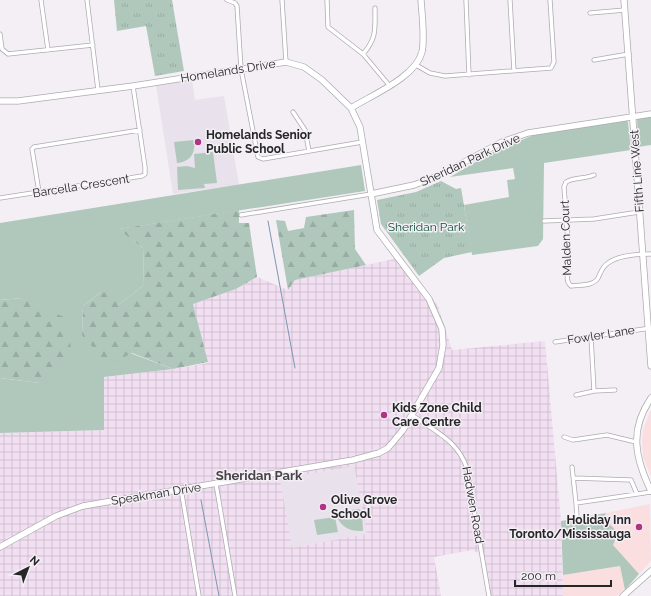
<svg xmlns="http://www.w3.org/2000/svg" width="651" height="596" viewBox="0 0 651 596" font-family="Raleway,sans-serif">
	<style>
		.commercial { fill: #fbdfe0 }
		.industrial { fill: url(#industrial-grid) }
		.built { fill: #e9e1ec }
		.green { fill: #b0c8bc }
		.forest { fill: url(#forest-firs) }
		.park { fill: url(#park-tufts) }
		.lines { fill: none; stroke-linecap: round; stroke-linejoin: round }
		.stream { stroke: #7c97af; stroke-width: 1 }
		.street-casing { stroke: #aeabb0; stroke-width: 5 }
		.secondary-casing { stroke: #aeabb0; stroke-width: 7 }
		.street { stroke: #fff; stroke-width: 3.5 }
		.secondary { stroke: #fff; stroke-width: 5.5 }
		.poi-dot { fill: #b03485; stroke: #f3eff5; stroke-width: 1.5 }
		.labels { text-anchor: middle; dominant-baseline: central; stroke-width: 3; stroke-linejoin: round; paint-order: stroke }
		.street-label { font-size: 12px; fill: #262527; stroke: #f3eff5 }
		.poi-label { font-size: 12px; font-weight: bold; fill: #262527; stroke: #f3eff5; text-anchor: start }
		.park-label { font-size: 12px; fill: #0a4f37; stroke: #f3eff5 }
		.neighbourhood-label { font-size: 13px; font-weight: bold; fill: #474448; stroke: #f3eff5 }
	</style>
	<defs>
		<pattern id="industrial-grid" width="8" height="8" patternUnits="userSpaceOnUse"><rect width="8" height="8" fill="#f2e0f2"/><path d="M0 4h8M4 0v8" fill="none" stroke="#cfc0d0"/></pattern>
		<pattern id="forest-firs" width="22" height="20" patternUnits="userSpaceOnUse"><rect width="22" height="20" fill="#b0c8bc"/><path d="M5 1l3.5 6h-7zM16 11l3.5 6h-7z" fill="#97aca2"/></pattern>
		<pattern id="park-tufts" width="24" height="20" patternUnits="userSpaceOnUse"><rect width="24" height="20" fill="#b0c8bc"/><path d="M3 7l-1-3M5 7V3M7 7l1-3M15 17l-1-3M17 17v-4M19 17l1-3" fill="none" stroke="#97aca2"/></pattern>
	</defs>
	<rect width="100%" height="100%" fill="#f3eff5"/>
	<!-- commercial -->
	<path class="commercial" d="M651 409V476L643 457 642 440 643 430Z
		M650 504 651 561 639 574 612 545 604 518 606 513Z
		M620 566 625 590 616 596H563V575Z"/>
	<!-- industrial -->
	<path class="industrial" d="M399 258 438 306 452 350 545 341 561 521 563 596H489L481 554 472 550 434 557 441 596H0V433L104 430V377L173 369 208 363 193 304 236 289 257 277 288 290 295 280Z"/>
	<!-- built -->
	<path class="built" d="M192 80 195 100 224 96 239 185 173 194 156 85Z
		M354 466 367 534 292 548 280 479Z"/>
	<!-- green -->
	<path class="green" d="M651 115V145L638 147 637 118Z
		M627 120 628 122 631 150 544 163 543 239 538 246 472 255 464 205 509 197 507 180 515 179 513 168 450 177 491 153 536 134Z
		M194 140C196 153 190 162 177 163L174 142Z
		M213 152 217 183 204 184 205 188 178 190 177 167 187 166 195 168 194 154Z
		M361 165 365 191 119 229 143 248 144 285 118 305 101 292 83 306 82 335 173 369 104 377V430L0 433V378L40 383 23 298 0 300V223Z
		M359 509 362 511 363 531C349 532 339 526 335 512Z
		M606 513 604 518 618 533 613 545 639 574 625 590 620 566 563 575 561 521Z
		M335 517 338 532 317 535 314 520Z"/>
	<!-- forest -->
	<path class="forest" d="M239 210V223H249L257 277 236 289 193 304 208 362 173 369 132 353 109 365 82 335 83 306 101 292 112 294 118 305 144 285 143 248 118 229Z
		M354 210 355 249 366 265 295 280 288 290 276 220 285 221 288 231 304 228 306 217Z
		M23 298 66 318 72 354 54 376 40 383 0 378V300Z"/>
	<!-- park -->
	<path class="park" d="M114 0H172L184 71 155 76 146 26 117 31Z
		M441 181 456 189 461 188 472 252 444 258 419 276 381 224 377 200 416 192Z"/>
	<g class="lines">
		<!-- stream -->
		<path class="stream" d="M268 221 295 368
			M201 500 219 596"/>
		<!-- street casing -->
		<g class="street-casing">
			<path id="street" d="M41 0 48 50
				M87 0 98 90
				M227 0 235 3 237 6 241 69 258 157 263 159 362 142
				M282 0 286 62
				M327 0 328 27 363 54 389 85
				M466 0 469 75
				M510 0 514 71
				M590 13 625 10
				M0 34 2 49 8 54 93 45
				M363 54C377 38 375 29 375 8
				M594 60 629 54
				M416 65 430 73 445 76 551 68 554 62 550 0
				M293 112 305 130 309 151
				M594 175C585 179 574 177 566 182L564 187C566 212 568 238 569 263 569 272 564 280 571 286 579 285 594 286 598 278 601 272 602 267 608 263 619 255 638 254 651 254
				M39 192 32 149 34 147 140 130
				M0 198 142 176 145 174V167L133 86
				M241 215 371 194
				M544 221 594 219 639 212
				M591 337 594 391
				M555 342 651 328
				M576 395 594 391 615 390
				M412 415C434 431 459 441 467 469L489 596
				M564 437 573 440 607 435 636 442
				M572 467 576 503 651 492
				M574 478 631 480 637 494
				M216 484 235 596
				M181 489 199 596
				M576 503 577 517"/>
		</g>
		<!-- secondary casing -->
		<g class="secondary-casing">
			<path id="secondary" d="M624 0 651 366
				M0 101H18L133 86 286 62 304 67 322 80 351 108 360 127 377 230 429 299 442 329 443 345 439 368 403 430 388 448 379 453 353 460 83 506 56 516 0 547
				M351 108C372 95 416 77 422 52 425 38 422 15 421 0
				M371 194 414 185 440 175 502 142 528 133 651 114
				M651 398C629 430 635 458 651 491
				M623 596 651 571"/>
		</g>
		<!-- street -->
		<use href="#street" class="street"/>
		<!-- secondary -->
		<use href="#secondary" class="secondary"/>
	</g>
	<!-- markers -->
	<g class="poi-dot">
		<circle cx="198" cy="142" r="4"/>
		<circle cx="384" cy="415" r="4"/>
		<circle cx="323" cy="507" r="4"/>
		<circle cx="639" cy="527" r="4"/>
	</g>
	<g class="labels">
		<!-- street labels -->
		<g class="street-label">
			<text transform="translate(228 71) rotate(-9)">Homelands Drive</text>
			<text transform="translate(470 160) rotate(-25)">Sheridan Park Drive</text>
			<text transform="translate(637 171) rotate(-94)">Fifth Line West</text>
			<text transform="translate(81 186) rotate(-9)">Barcella Crescent</text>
			<text transform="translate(566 238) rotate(-92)">Malden Court</text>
			<text transform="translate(601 335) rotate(-9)">Fowler Lane</text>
			<text transform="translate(156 494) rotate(-9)">Speakman Drive</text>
			<text transform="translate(473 505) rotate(80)">Hadwen Road</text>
		</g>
		<!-- poi labels -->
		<g class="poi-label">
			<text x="206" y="135">Homelands Senior<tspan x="206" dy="14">Public School</tspan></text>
			<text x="392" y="408">Kids Zone Child<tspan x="392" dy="14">Care Centre</tspan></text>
			<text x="331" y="500">Olive Grove<tspan x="331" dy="14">School</tspan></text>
			<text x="631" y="520" text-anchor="end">Holiday Inn<tspan x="631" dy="14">Toronto/Mississauga</tspan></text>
		</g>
		<!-- park labels -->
		<g class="park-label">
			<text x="426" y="227">Sheridan Park</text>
		</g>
		<!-- neighbourhood labels -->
		<g class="neighbourhood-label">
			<text x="259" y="475">Sheridan Park</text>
		</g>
	</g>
	<!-- north arrow -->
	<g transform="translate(28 568) rotate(42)" stroke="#f3eff5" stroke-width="3" paint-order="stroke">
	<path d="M0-3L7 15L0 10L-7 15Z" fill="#262527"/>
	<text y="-6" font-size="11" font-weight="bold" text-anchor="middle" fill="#262527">N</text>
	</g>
	<!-- scale -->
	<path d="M515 580v6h96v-6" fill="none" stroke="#262527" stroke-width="2"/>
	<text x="521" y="580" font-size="12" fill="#262527" stroke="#f3eff5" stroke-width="3" paint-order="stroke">200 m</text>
</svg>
